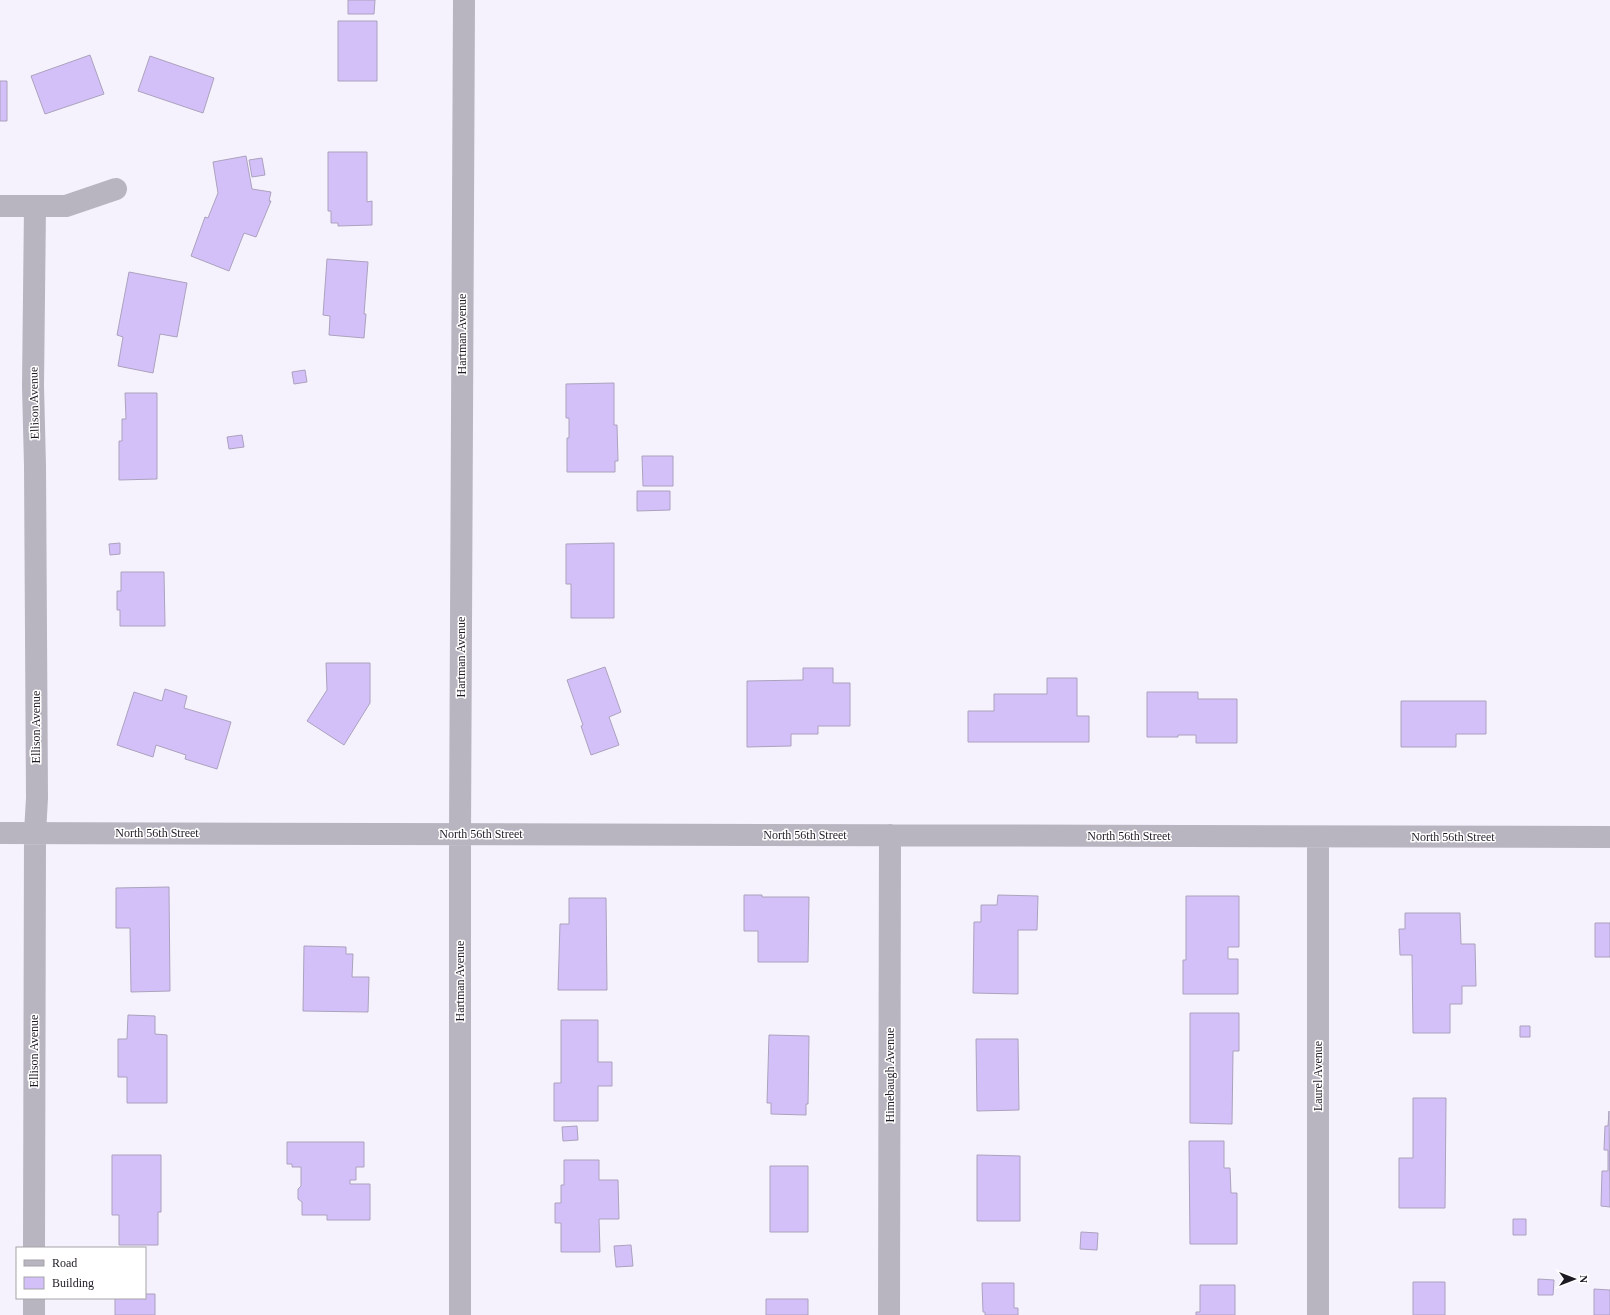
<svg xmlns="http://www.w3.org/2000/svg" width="1610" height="1315" viewBox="0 0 1610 1315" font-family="Georgia,serif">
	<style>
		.building { fill: #d4c0f9; stroke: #aba2bd }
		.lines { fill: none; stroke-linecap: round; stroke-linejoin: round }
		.minor { stroke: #b8b4c0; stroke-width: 22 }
		.labels { text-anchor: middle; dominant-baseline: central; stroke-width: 3; stroke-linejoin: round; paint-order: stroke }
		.street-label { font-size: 12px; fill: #1e1a24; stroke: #fff }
	</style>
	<rect width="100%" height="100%" fill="#f5f1fd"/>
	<!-- building -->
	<path class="building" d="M348 0H375L374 14H348Z
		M338 21H377V81H338Z
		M90 55 104 94 45 114 31 76Z
		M150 56 214 78 203 113 138 91Z
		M0 81H7V121H0Z
		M328 152H367V202L372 201V225L338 226V223H331V211H328Z
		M246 156 252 189 271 192 269 201H271L256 237 244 233 229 271 191 256 205 217 208 218 218 193 213 162Z
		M262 158 265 175 252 177 249 160Z
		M327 259 368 262 364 314H366L364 338 329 335 330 316 323 315Z
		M129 272 187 283 177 337 160 334 153 373 118 366 123 337 117 335Z
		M305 370 307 382 294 384 292 372Z
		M614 383V425H617L618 461H615V472H567V438H569V418H566V384Z
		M125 393H157V479L119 480V441H122V419H126Z
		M242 435 244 447 229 449 227 437Z
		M642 456H673V486H643Z
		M637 491H670V510L637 511Z
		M120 543V554L110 555 109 544Z
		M614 543V618H571V584H566V544Z
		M121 572H164L165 626H120V610H117V591H121Z
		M326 663H370V703L344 745 307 721 327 690Z
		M605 667 621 712 609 717 619 745 591 755 581 726 583 725 567 680Z
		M803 668H833V683H850V726H818V734H791V746L747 747V681L803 680Z
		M1047 678H1077V716H1089V742H968V711H994V694H1047Z
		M165 689 187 696 184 708 231 722 217 769 185 759 186 755 156 745 153 757 117 745 134 692 162 701Z
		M1147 692H1198V699H1237V743H1196V735H1178V737H1147Z
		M1401 701H1486V734H1456V747H1401Z
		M169 887 170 991 131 992 130 928H116V888Z
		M744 895H762V897H809L808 962H758V931H744Z
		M998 895 1038 896 1037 930H1018V994L973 993 974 922H981V905H997Z
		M1186 896H1239V947H1228V959H1238V994H1183V960H1186Z
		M569 898H606L607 990H558L560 924H569Z
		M1405 913H1460L1461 944H1475L1476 986H1462V1004H1450V1033H1413L1412 955H1400L1399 929H1405Z
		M1595 923H1610V957H1595Z
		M304 946 346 947V954H353L352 977H369L368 1012 303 1011Z
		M1190 1013H1239V1051H1233L1232 1124 1190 1123Z
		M128 1015 155 1016V1034L167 1035V1103H127V1077H118V1039H127Z
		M561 1020H598V1062H612V1086H598V1121H554V1083H561Z
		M1520 1026H1530V1037H1520Z
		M769 1035 809 1036 808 1104H806V1115L771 1114V1103H767Z
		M976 1039H1018L1019 1110 977 1111Z
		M1413 1098H1446L1445 1208H1399V1158H1413Z
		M1609 1111 1610 1207 1601 1206 1602 1171H1608V1150H1604L1605 1126H1608Z
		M577 1126 578 1140 563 1141 562 1127Z
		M1189 1141H1224V1168H1230L1231 1193H1237V1244H1190Z
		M287 1142H364V1167H356V1180H350V1184H370V1220H327V1215H302V1202L298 1199V1189L301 1186V1167H292V1164H287Z
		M112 1155H161V1212H158V1245H119V1215H112Z
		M977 1155 1020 1156V1221H977Z
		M564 1160H599V1180H618L619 1219H599L600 1252H561V1223H555V1203H561V1185H564Z
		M770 1166H808V1232H770Z
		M1513 1219H1526V1235H1513Z
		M1081 1232 1098 1233 1097 1250 1080 1249Z
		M631 1245 633 1266 616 1267 614 1246Z
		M1538 1279 1554 1280 1553 1295H1538Z
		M1413 1282H1445V1315H1413Z
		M982 1283H1014V1308H1018V1315H985V1312H983Z
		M1200 1285H1235V1315H1196V1312H1200Z
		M1594 1289 1610 1290V1315H1594Z
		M145 1294H155V1315H115V1298H145Z
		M766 1299H808V1315H766Z"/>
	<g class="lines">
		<!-- minor -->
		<path class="minor" d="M0 206H66L116 189
			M0 833 1610 837
			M1318 837V1315
			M34 1248 35 833 37 798 35 466 33 386 35 206
			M34 1315V1298
			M460 1315V834L464 0
			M889 1315 890 835"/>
	</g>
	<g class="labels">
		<!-- street labels -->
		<g class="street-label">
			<text transform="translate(462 334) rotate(-90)">Hartman Avenue</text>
			<text transform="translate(34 403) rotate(-91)">Ellison Avenue</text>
			<text transform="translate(461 657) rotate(-90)">Hartman Avenue</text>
			<text transform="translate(36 727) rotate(-90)">Ellison Avenue</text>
			<text x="157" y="833">North 56th Street</text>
			<text x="481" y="834">North 56th Street</text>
			<text x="805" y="835">North 56th Street</text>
			<text x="1129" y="836">North 56th Street</text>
			<text x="1453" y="837">North 56th Street</text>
			<text transform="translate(460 981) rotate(-90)">Hartman Avenue</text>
			<text transform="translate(34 1051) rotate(-90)">Ellison Avenue</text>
			<text transform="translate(890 1075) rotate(-90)">Himebaugh Avenue</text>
			<text transform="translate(1318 1076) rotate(-90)">Laurel Avenue</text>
		</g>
	</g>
	<!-- legend -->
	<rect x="16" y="1247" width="130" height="52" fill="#ffffff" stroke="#a5a3a7"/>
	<rect x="24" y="1260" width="20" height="6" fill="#b8b4c0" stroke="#a5a3a7"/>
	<text x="52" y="1267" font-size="12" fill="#1e1a24">Road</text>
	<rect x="24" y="1277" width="20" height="12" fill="#d4c0f9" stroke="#a5a3a7"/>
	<text x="52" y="1287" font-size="12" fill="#1e1a24">Building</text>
	<!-- north arrow -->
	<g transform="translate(1574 1279) rotate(90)" stroke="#ffffff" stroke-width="3" paint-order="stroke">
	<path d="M0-3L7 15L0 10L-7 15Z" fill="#1e1a24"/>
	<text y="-6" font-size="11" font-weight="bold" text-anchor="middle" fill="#1e1a24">N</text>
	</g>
</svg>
